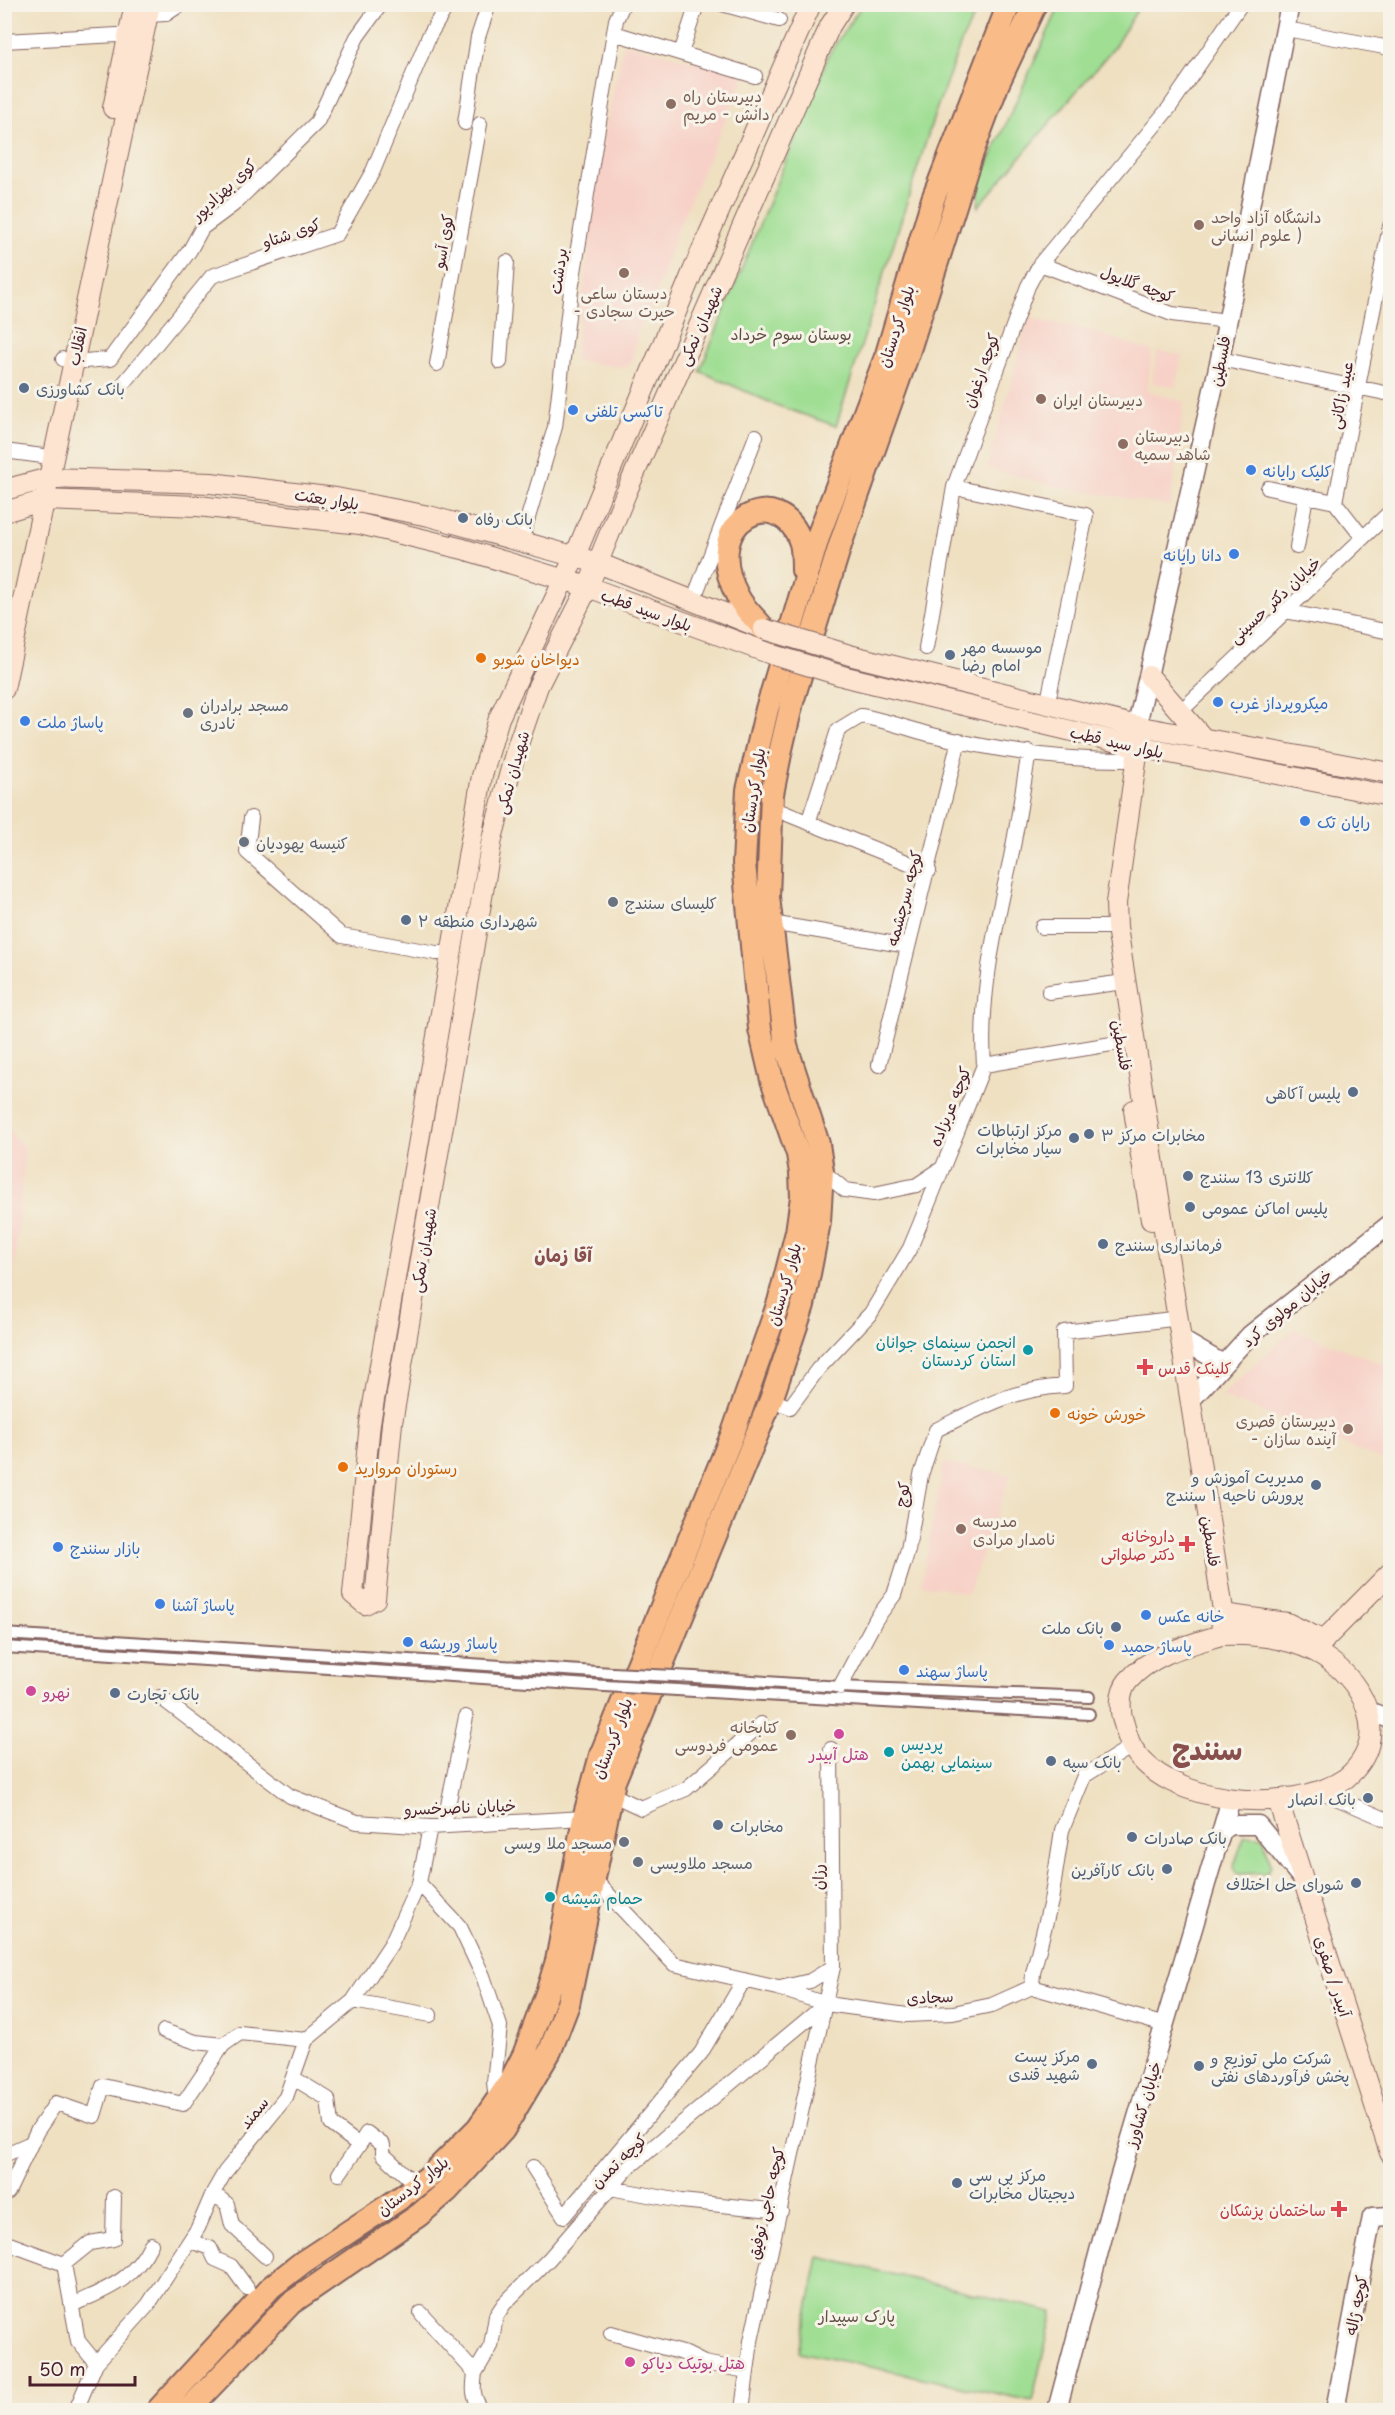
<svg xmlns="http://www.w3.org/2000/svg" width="1395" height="2415" viewBox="0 0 1395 2415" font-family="'Playpen Sans','Playpen Sans Arabic',sans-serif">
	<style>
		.built { fill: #f7d1c7 }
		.green { fill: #9fde93; stroke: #747e5f; stroke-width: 1.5 }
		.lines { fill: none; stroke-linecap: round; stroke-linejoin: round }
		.pedestrian-casing { stroke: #846360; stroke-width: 14 }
		.minor-casing { stroke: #846360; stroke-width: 16 }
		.tertiary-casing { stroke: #846360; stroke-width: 21 }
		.secondary-casing { stroke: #846360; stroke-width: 22 }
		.primary-casing { stroke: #846360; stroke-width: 26 }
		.pedestrian { stroke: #fff; stroke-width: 10 }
		.minor { stroke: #fff; stroke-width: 14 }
		.tertiary { stroke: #fff; stroke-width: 18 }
		.secondary { stroke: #fde4d0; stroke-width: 20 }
		.primary { stroke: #f9bc89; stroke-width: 22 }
		.pedestrian-bridge-casing { stroke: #846360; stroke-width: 14; stroke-linecap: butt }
		.secondary-bridge-casing { stroke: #846360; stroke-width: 22; stroke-linecap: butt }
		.pedestrian-bridge { stroke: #fff; stroke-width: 10 }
		.secondary-bridge { stroke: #fde4d0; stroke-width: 20 }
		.education-dot { fill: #8d6e63; stroke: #f7f3e8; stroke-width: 2 }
		.service-dot { fill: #5c6f8a; stroke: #f7f3e8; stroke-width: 2 }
		.shop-dot { fill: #3f7fe0; stroke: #f7f3e8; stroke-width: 2 }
		.food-dot { fill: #e8710a; stroke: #f7f3e8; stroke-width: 2 }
		.worship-dot { fill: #6b7280; stroke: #f7f3e8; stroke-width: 2 }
		.culture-dot { fill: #0f9aa8; stroke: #f7f3e8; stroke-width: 2 }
		.health-dot { fill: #e0444e; stroke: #f7f3e8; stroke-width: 2 }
		.hotel-dot { fill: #d1479c; stroke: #f7f3e8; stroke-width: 2 }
		.labels { text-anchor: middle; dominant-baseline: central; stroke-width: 6; stroke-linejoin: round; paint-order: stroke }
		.education-label { font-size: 16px; fill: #785e54; stroke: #f7f3e8; text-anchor: start }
		.street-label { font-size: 16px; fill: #4a1f2b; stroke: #f7f3e8 }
		.park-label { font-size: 16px; fill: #5f4f45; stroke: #f7f3e8 }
		.service-label { font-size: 16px; fill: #4e5e75; stroke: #f7f3e8; text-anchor: start }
		.shop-label { font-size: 16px; fill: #366cbe; stroke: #f7f3e8; text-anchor: start }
		.food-label { font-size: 16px; fill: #c56008; stroke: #f7f3e8; text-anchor: start }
		.worship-label { font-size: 16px; fill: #5b616d; stroke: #f7f3e8; text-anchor: start }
		.culture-label { font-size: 16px; fill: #0d838f; stroke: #f7f3e8; text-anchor: start }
		.health-label { font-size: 16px; fill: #be3a42; stroke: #f7f3e8; text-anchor: end }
		.hotel-label { font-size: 16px; fill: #b23c85; stroke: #f7f3e8; text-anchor: start }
		.neighbourhood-label { font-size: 18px; font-weight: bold; fill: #894f4d; stroke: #f7f3e8 }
		.town-label { font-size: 28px; font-weight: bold; fill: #894f4d; stroke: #f7f3e8 }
	</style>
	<rect width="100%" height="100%" fill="#f7f3e8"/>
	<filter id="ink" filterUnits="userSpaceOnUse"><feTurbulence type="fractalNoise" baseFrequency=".0167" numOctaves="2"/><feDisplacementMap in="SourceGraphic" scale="12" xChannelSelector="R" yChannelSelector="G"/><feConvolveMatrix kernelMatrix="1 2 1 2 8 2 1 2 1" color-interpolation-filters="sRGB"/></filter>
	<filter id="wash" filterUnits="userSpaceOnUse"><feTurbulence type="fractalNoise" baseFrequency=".008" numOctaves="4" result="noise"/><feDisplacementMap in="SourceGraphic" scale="24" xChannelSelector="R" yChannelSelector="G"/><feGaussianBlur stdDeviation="1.35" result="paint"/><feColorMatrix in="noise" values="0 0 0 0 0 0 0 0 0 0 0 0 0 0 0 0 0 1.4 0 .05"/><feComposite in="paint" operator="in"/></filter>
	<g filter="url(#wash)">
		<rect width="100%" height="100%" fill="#efe0c1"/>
		<!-- built -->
		<path class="built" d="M624 43 745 75 676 233 649 314 638 329 633 356 625 368 574 360 604 133Z
			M1029 318 1088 330 1152 351 1147 391 1184 402 1170 506 1059 487 987 468Z
			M1157 351 1182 355 1176 387 1152 383Z
			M5 1126 25 1149 5 1374Z
			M1293 1329 1390 1367V1463L1221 1396Z
			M944 1463 1011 1475 968 1594 921 1584Z"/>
		<!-- green -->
		<path class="green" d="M862 5H980L962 40 934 116 836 426 776 405 700 371 830 52Z
			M1060 5H1140L1115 46 978 207 980 181Z
			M1245 1835 1263 1837 1271 1865 1267 1873 1237 1874 1233 1868Z
			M819 2257 1053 2312 1032 2401 799 2352Z"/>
	</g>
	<g filter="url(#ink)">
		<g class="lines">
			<!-- pedestrian casing -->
			<g class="pedestrian-casing">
				<path id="pedestrian" d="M4 1634 612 1673
					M4 1647 605 1686
					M694 1677 840 1687 1089 1697
					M677 1690 1089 1714"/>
			</g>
			<!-- minor casing -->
			<g class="minor-casing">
				<path id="minor" d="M722 4 779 20
					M147 15 166 14 181 4
					M1286 29 1390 48
					M614 33 755 76
					M4 41 137 34
					M681 53 697 4
					M465 123 478 37 489 4
					M1040 264 1172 314 1227 321
					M63 359 72 362 110 359 190 250 202 228 233 205 317 122 357 37 381 4
					M1220 359 1390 394
					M500 362 507 262
					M437 364 480 124
					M125 382 212 276 337 234 373 171 429 36 448 4
					M4 451 43 456
					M1268 488 1335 502
					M1335 502 1390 226
					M1335 502 1363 538
					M521 541 555 427 571 290 616 20 623 4
					M1297 547 1306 496
					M693 601 756 436
					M1285 611 1390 632
					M926 648 954 487
					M1047 706 1086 515 954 487 1028 286 1040 264 1169 108 1241 4
					M1181 711 1390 512
					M772 808 929 871
					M251 818 247 852 342 936 436 953H451
					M809 820 838 730 861 716C884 720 906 728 928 734 992 750 1060 760 1125 760
					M771 923 908 946
					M1042 927H1117
					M1049 992 1125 982
					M879 1065 959 740
					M984 1065 1136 1040
					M822 1171 845 1190 874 1194 917 1185 941 1169
					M771 1400 790 1407 818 1369 871 1313 910 1248 920 1224 984 1065C979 995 996 925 1011 857 1018 822 1023 787 1029 752
					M840 1687 876 1619 894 1595 908 1550 921 1475 936 1430C982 1407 1013 1389 1065 1386L1064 1332 1180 1318
					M160 1697 290 1796 357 1822 430 1827 584 1818
					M1322 1792 1390 1821
					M611 1794 641 1808 686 1789 761 1724
					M444 1825 466 1717
					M593 1878 674 1964 778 1988 826 2004 907 2015 953 2013 992 2005 1032 1987
					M419 1883 460 1927 483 1976 500 2026 494 2082 496 2100
					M1032 1987 1033 1973 1051 1901 1062 1830 1084 1776 1132 1746
					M1032 1987 1165 2025
					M780 1988 810 1981 833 1967
					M353 2001 430 2015
					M164 2031 196 2042 223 2045 240 2033 306 2040
					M295 2079 328 2099 331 2124 359 2145 367 2133 383 2145V2154L416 2185
					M4 2155 31 2143
					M533 2167 564 2216 701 2053 744 1980
					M339 2174 359 2145
					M610 2188 681 2201 781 2211
					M4 2192H8L37 2131 56 2103 94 2116 103 2086 183 2104 223 2045
					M213 2193 227 2204 232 2225 265 2256
					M190 2241 210 2248 215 2259 231 2266 247 2288
					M4 2242 64 2264 78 2341 96 2363
					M64 2264 90 2243 113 2239 114 2197
					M72 2305C108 2288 133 2281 151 2244
					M421 2313 475 2373C473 2389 472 2397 482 2410
					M611 2333 686 2354 704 2363 747 2371
					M475 2373 491 2346 496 2316 504 2304 549 2259 628 2168 826 2004
					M76 2410 96 2363 148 2305 198 2228 213 2193 225 2172 286 2097 306 2040 353 2001 391 1944 419 1883 430 1827
					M742 2410 751 2341 833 1967 831 1749"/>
			</g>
			<!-- tertiary casing -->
			<g class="tertiary-casing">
				<path id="tertiary" d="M1141 727 1139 716 1220 359 1290 4
					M1182 1340 1223 1364
					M1191 1400 1250 1335 1390 1224
					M1371 1712 1390 1719
					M1222 1830 1230 1825H1258L1300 1876
					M1057 2410 1111 2206 1231 1799
					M1335 2410 1372 2217 1390 2216"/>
			</g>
			<!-- secondary casing -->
			<g class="secondary-casing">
				<path id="secondary" d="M811 4 698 259 575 556 499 718 482 776 370 1423 353 1594 365 1604 375 1599 392 1423 492 839 516 750 538 686 588 587 626 493 830 26 844 4
					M113 108 135 4
					M4 490 49 478 211 483 336 498 429 516 598 563 764 629
					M4 512 45 500 198 506 360 524 463 549 588 587 774 655
					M853 656 1141 727 1390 773
					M1149 676 1204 739
					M846 677 1139 747 1390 796
					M4 689 150 4
					M1141 727 1116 903 1117 927 1223 1610 1221 1635
					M1134 1110 1151 1220
					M1223 1614 1287 1623 1324 1641
					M1221 1635C1251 1634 1286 1637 1314 1651 1363 1676 1395 1737 1346 1778 1293 1815 1165 1807 1131 1745 1128 1739 1126 1731 1124 1724 1119 1711 1119 1692 1128 1681 1151 1654 1189 1645 1221 1635Z
					M1313 1651 1390 1573
					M1278 1800 1390 2153"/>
			</g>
			<!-- primary casing -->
			<g class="primary-casing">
				<path id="primary" d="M764 629C756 619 744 609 738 597 696 519 781 480 801 543 803 551 803 561 803 570
					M158 2410 271 2287 303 2262 400 2198 431 2175 478 2128 510 2082 524 2055 547 1993 557 1961 584 1818 601 1755 733 1433 779 1302 797 1232 802 1197 801 1173 798 1154 772 1080 760 1029 744 863 748 790 767 709 819 534 887 354 933 199 1009 4
					M188 2410 291 2303 419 2215 447 2191 503 2130 550 2051 568 2004 614 1781 771 1400 803 1305 819 1222 822 1171 818 1144 786 1046 768 897 772 794 781 749 792 702 841 542 908 353 970 158 998 83 1035 4"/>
			</g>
			<!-- pedestrian -->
			<use href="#pedestrian" class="pedestrian"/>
			<!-- minor -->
			<use href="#minor" class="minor"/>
			<!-- tertiary -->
			<use href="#tertiary" class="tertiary"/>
			<!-- secondary -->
			<use href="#secondary" class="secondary"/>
			<!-- primary -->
			<use href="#primary" class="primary"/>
			<!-- pedestrian-bridge casing -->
			<g class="pedestrian-bridge-casing">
				<path id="pedestrian-bridge" d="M612 1673 694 1677
					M605 1686 677 1690"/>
			</g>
			<!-- secondary-bridge casing -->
			<g class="secondary-bridge-casing">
				<path id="secondary-bridge" d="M764 629 853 656
					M774 655 846 677"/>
			</g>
			<!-- pedestrian-bridge -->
			<use href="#pedestrian-bridge" class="pedestrian-bridge"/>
			<!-- secondary-bridge -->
			<use href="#secondary-bridge" class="secondary-bridge"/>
		</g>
	</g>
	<!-- markers -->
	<g class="education-dot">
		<circle cx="671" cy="104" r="6"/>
		<circle cx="1199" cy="225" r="6"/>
		<circle cx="624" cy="273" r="6"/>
		<circle cx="1041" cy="399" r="6"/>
		<circle cx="1123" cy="444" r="6"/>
		<circle cx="1348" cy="1429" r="6"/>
		<circle cx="961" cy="1529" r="6"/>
		<circle cx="791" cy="1735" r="6"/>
	</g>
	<g class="service-dot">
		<circle cx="24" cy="388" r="6"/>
		<circle cx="463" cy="518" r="6"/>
		<circle cx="950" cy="655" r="6"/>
		<circle cx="406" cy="920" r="6"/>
		<circle cx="1353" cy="1092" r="6"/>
		<circle cx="1089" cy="1134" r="6"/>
		<circle cx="1074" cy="1138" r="6"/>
		<circle cx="1188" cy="1176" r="6"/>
		<circle cx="1190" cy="1207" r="6"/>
		<circle cx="1103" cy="1244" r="6"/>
		<circle cx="1316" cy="1485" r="6"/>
		<circle cx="1116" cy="1627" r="6"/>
		<circle cx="115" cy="1693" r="6"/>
		<circle cx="1051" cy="1761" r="6"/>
		<circle cx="1368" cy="1798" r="6"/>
		<circle cx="718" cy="1825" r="6"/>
		<circle cx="1132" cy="1837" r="6"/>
		<circle cx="1167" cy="1869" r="6"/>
		<circle cx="1356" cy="1883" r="6"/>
		<circle cx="1092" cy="2064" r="6"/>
		<circle cx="1199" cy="2066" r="6"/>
		<circle cx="957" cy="2183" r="6"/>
	</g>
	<g class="shop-dot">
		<circle cx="573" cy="410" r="6"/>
		<circle cx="1251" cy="470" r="6"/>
		<circle cx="1234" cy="554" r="6"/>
		<circle cx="1218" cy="702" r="6"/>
		<circle cx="25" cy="721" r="6"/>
		<circle cx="1305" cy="821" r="6"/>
		<circle cx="58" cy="1547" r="6"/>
		<circle cx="160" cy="1604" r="6"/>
		<circle cx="1146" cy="1615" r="6"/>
		<circle cx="408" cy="1642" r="6"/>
		<circle cx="1109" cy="1645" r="6"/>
		<circle cx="904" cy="1670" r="6"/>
	</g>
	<g class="food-dot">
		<circle cx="481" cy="658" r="6"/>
		<circle cx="1055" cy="1413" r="6"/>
		<circle cx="343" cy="1467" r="6"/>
	</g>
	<g class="worship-dot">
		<circle cx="188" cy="713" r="6"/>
		<circle cx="244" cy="842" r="6"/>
		<circle cx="613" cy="902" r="6"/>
		<circle cx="624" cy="1842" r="6"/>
		<circle cx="638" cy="1862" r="6"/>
	</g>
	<g class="culture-dot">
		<circle cx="1028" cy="1350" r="6"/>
		<circle cx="889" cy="1752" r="6"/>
		<circle cx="550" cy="1897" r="6"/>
	</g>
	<g class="health-dot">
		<path d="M1142 1358h6v6h6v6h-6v6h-6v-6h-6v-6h6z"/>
		<path d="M1184 1535h6v6h6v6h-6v6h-6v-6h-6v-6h6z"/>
		<path d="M1336 2200h6v6h6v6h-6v6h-6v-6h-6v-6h6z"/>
	</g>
	<g class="hotel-dot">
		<circle cx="31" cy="1691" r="6"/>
		<circle cx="839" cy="1734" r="6"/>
		<circle cx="630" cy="2362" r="6"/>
	</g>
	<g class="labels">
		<!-- education labels -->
		<g class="education-label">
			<text x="683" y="95">دبیرستان راه<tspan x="683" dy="18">دانش - مریم</tspan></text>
			<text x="1211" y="216">دانشگاه آزاد واحد<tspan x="1211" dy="18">علوم انسانی )</tspan></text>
			<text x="624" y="292" text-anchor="middle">دبستان ساعی<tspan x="624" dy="18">- حیرت سجادی</tspan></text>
			<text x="1053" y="399">دبیرستان ایران</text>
			<text x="1135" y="435">دبیرستان<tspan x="1135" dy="18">شاهد سمیه</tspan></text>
			<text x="1336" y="1420" text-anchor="end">دبیرستان قصری<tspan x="1336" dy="18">- آینده سازان</tspan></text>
			<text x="973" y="1520">مدرسه<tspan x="973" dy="18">نامدار مرادی</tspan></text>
			<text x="779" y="1726" text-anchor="end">کتابخانه<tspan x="779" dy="18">عمومی فردوسی</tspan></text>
		</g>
		<!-- street labels -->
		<g class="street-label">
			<text transform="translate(223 189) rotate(-43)">کوی بهزادپور</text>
			<text transform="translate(291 232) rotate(-19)">کوی شتاو</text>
			<text transform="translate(442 241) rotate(-80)">کوی آسو</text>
			<text transform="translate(557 271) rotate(-82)">بردشت</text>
			<text transform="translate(1138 283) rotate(20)">کوچه گلایول</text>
			<text transform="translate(699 325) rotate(-66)">شهیدان نمکی</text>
			<text transform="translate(895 326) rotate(-72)">بلوار کردستان</text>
			<text transform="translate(76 346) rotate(-78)">انقلاب</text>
			<text transform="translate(1219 361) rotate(-79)">فلسطین</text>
			<text transform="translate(980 370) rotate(-70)">کوچه ارغوان</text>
			<text transform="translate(1340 395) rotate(-79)">عبید زاکانی</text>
			<text transform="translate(327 498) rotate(9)">بلوار بعثت</text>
			<text transform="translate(1274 599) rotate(-43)">خیابان دکتر حسینی</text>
			<text transform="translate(647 609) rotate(20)">بلوار سید قطب</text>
			<text transform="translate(1117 741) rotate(13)">بلوار سید قطب</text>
			<text transform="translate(511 772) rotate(-74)">شهیدان نمکی</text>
			<text transform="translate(752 790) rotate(-81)">بلوار کردستان</text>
			<text transform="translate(903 898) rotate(-75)">کوچه سرچشمه</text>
			<text transform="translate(1123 1045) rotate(80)">فلسطین</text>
			<text transform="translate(949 1106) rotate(-68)">کوچه عربزاده</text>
			<text transform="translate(422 1250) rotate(-80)">شهیدان نمکی</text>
			<text transform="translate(783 1284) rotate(-74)">بلوار کردستان</text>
			<text transform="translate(1286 1307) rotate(-40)">خیابان مولوی کرد</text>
			<text transform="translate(901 1494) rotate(-80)">کوچ</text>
			<text transform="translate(1212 1541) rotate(81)">فلسطین</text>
			<text transform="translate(611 1738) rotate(-69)">بلوار کردستان</text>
			<text transform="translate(460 1806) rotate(-2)">خیابان ناصرخسرو</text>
			<text transform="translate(817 1877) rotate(-90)">رزان</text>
			<text transform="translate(1334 1976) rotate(72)">آبیدر / صفری</text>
			<text transform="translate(930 1996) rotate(-3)">سجادی</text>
			<text transform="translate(1142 2104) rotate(-73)">خیابان کشاورز</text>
			<text transform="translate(253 2112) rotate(-51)">سمند</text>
			<text transform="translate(618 2160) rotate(-44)">کوچه تمدن</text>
			<text transform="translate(412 2185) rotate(-38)">بلوار کردستان</text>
			<text transform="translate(765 2203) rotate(-77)">کوچه حاجی توفیق</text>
			<text transform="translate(1355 2305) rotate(-79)">کوچه ژاله</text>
		</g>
		<!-- park labels -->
		<g class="park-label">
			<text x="791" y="333">بوستان سوم خرداد</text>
			<text x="857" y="2315">پارک سپیدار</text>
		</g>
		<!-- service labels -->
		<g class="service-label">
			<text x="36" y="388">بانک کشاورزی</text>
			<text x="475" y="518">بانک رفاه</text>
			<text x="962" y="646">موسسه مهر<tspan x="962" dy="18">امام رضا</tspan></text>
			<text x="418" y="920">شهرداری منطقه ۲</text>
			<text x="1341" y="1092" text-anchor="end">پلیس آکاهی</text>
			<text x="1062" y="1129" text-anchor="end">مرکز ارتباطات<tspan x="1062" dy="18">سیار مخابرات</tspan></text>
			<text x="1101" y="1134">مخابرات مرکز ۳</text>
			<text x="1200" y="1176">کلانتری 13 سنندج</text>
			<text x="1202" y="1207">پلیس اماکن عمومی</text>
			<text x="1115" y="1244">فرمانداری سنندج</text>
			<text x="1304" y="1476" text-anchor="end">مدیریت آموزش و<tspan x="1304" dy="18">پرورش ناحیه ۱ سنندج</tspan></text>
			<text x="1104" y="1627" text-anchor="end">بانک ملت</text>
			<text x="127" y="1693">بانک تجارت</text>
			<text x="1063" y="1761">بانک سپه</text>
			<text x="1356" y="1798" text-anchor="end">بانک انصار</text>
			<text x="730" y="1825">مخابرات</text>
			<text x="1144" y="1837">بانک صادرات</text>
			<text x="1155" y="1869" text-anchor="end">بانک کارآفرین</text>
			<text x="1344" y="1883" text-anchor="end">شورای حل اختلاف</text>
			<text x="1080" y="2055" text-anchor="end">مرکز پست<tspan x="1080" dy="18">شهید قندی</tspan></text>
			<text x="1211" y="2057">شرکت ملی توزیع و<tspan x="1211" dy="18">پخش فرآوردهای نفتی</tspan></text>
			<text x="969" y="2174">مرکز پی سی<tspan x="969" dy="18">دیجیتال مخابرات</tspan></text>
		</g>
		<!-- shop labels -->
		<g class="shop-label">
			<text x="585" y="410">تاکسی تلفنی</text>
			<text x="1263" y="470">کلیک رایانه</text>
			<text x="1222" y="554" text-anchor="end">دانا رایانه</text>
			<text x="1230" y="702">میکروپرداز غرب</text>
			<text x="37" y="721">پاساژ ملت</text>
			<text x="1317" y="821">رایان تک</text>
			<text x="70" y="1547">بازار سنندج</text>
			<text x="172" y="1604">پاساژ آشنا</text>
			<text x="1158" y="1615">خانه عکس</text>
			<text x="420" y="1642">پاساژ وریشه</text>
			<text x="1121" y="1645">پاساژ حمید</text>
			<text x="916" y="1670">پاساژ سهند</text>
		</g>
		<!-- food labels -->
		<g class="food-label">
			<text x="493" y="658">دیواخان شوبو</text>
			<text x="1067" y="1413">خورش خونه</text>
			<text x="355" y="1467">رستوران مروارید</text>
		</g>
		<!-- worship labels -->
		<g class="worship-label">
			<text x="200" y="704">مسجد برادران<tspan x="200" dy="18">نادری</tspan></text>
			<text x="256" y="842">کنیسه یهودیان</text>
			<text x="625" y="902">کلیسای سنندج</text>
			<text x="612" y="1842" text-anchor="end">مسجد ملا ویسی</text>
			<text x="650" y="1862">مسجد ملاویسی</text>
		</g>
		<!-- culture labels -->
		<g class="culture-label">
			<text x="1016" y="1341" text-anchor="end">انجمن سینمای جوانان<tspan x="1016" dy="18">استان کردستان</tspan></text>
			<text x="901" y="1743">پردیس<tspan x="901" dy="18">سینمایی بهمن</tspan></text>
			<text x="562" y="1897">حمام شیشه</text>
		</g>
		<!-- health labels -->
		<g class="health-label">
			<text x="1158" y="1367" text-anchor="start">کلینک قدس</text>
			<text x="1175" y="1535">داروخانه<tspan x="1175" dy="18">دکتر صلواتی</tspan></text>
			<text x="1326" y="2209">ساختمان پزشکان</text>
		</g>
		<!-- hotel labels -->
		<g class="hotel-label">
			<text x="43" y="1691">نهرو</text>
			<text x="839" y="1753" text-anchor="middle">هتل آبیدر</text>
			<text x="642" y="2362">هتل بوتیک دیاکو</text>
		</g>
		<!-- neighbourhood labels -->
		<g class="neighbourhood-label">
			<text x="563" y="1254">آقا زمان</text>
		</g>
		<!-- town labels -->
		<g class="town-label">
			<text x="1207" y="1748">سنندج</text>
		</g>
	</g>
	<!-- margin -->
	<rect width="1395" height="2415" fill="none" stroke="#f7f3e8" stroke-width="24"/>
	<!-- scale -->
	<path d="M30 2376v9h105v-9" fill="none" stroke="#4a1f2b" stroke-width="3"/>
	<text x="39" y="2376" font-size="18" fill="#4a1f2b" stroke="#f7f3e8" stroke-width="4.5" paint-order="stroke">50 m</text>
</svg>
